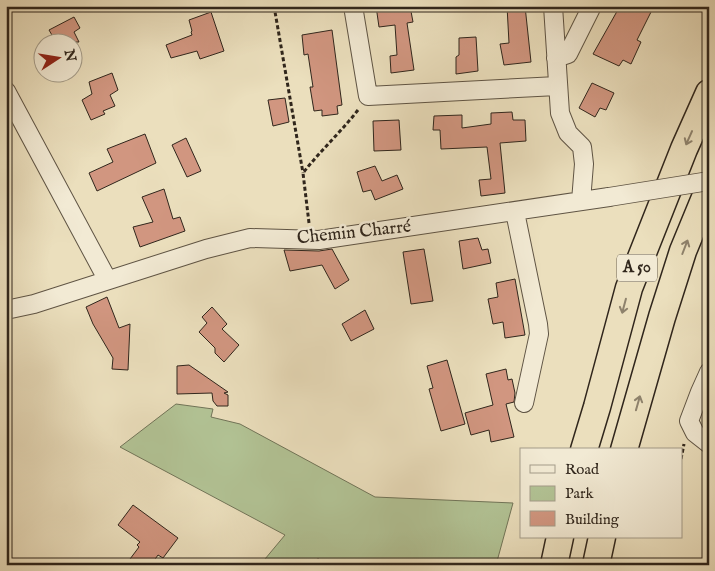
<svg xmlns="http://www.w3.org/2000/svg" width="715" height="571" viewBox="0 0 715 571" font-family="'IM FELL English',serif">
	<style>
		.green { fill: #b2c395; stroke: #717458 }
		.building { fill: #d19680; stroke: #30261c }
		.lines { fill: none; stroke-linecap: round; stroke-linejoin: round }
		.minor-casing { stroke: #5f5444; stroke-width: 20 }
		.highway-casing { stroke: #30261c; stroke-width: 29 }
		.path { stroke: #30261c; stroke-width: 3; stroke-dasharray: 4 2.5; stroke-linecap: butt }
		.minor { stroke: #f2ead4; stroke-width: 18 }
		.highway { stroke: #ebdfbd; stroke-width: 26 }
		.minor-bridge-casing { stroke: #5f5444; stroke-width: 20; stroke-linecap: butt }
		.minor-bridge { stroke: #f2ead4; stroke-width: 18 }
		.oneway { stroke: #8e826c }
		.labels { text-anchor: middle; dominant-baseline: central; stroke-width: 5; stroke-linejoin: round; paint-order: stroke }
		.shield { fill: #f2ead4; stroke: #6a6153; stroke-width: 1 }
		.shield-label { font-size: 16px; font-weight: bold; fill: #30261c }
		.street-label { font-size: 18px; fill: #30261c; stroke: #f2ead4 }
	</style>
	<rect width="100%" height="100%" fill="#ebdfbd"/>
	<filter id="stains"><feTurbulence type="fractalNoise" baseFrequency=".004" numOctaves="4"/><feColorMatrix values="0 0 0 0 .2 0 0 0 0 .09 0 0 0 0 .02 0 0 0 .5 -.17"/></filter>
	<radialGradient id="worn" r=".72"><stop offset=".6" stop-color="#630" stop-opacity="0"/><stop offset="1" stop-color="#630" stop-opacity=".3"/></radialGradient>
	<!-- green -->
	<path class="green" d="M176 404 213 409 211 417 240 424 375 497 513 503 496 565H325L318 558 312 565H260L285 535 120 447Z"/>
	<!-- building -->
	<path class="building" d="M376 6H410L413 22 407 23 414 70 391 73 390 56 397 55 395 25 379 27Z
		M507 6H525L531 62 504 65 500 44 509 43Z
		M620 6H654L637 40 641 42 631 64 623 60 619 66 593 54Z
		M211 12 224 51 200 59 197 51 171 58 166 45 192 35 191 32 192 31 189 20Z
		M74 17 80 28 74 32 79 42H56L49 30Z
		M332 30 342 105 337 106 338 114 322 116V110L314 111 310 87H313L308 54 304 55 302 35Z
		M476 37 478 71 456 74V57L459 55V38Z
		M112 73 118 90 110 95 115 106 103 111 105 114 91 120 82 100 92 94 89 82Z
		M592 83 614 93 606 110 600 108 595 117 579 108Z
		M285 98 289 122 273 126 268 100Z
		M512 112 513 120H525L526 141 500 143 505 193 481 196 479 180 491 179 487 147 441 149 440 130H433L434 116 462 115V128L491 124V113Z
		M399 120 401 150 374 151 373 121Z
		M145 134 156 163 97 191 89 173 113 162 107 149Z
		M186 138 201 171 187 177 172 145Z
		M375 166 382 181 397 175 403 189 375 200 371 190 363 192 357 172Z
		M164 189 173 219 180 217 185 231 140 247 133 227 153 222 142 197Z
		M478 238 482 250 488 249 491 263 463 269 459 241Z
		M332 249 349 280 335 289 322 265 290 271 284 250 319 251Z
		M424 249 433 301 411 304 403 252Z
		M515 279 525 335 505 338 503 322 493 324 488 299 498 297 496 283Z
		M107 297 119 328 130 324 128 370 112 369 113 358 93 324 86 307Z
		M212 307 227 324 222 329 239 345 224 362 215 353V348L199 332 207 323 202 317Z
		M365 310 374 329 351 341 342 324Z
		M447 360 465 424 441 431 429 389 433 388 427 366Z
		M189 365 228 392 224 393 228 395V406H217L213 401 212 393 177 394V366Z
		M506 369 508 380 512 379 515 393 514 402 506 404 514 437 491 442 489 430 471 435 465 413 493 405 486 374Z
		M133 505 178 538 163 558 158 555 151 565H139L130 559 139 547 137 545 140 542 118 525Z"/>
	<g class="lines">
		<!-- minor casing -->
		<g class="minor-casing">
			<path id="minor" d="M353 6 368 96 557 86
				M553 6 560 113 568 133 582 147 584 164 581 201
				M556 58 568 54 592 6
				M6 91 107 279
				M515 212 538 324 539 334 524 403
				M6 310 34 304 206 249 250 238 319 240 609 197
				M709 372 700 392 689 421 695 433 709 444"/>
		</g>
		<!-- highway casing -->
		<g class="highway-casing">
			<path id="highway" d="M584 450 597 407 629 288 684 149 709 93
				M624 450 662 317 683 251 709 188
				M554 565 560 537
				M596 565 602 537"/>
		</g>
		<!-- path -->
		<path class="path" d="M274 6 303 173
			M309 223 303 173C320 151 341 132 358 110
			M681 459 684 444"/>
		<!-- minor -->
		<use href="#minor" class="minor"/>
		<!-- highway -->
		<use href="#highway" class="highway"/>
		<!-- minor-bridge casing -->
		<g class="minor-bridge-casing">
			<path id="minor-bridge" d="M609 197 709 181"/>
		</g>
		<!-- minor-bridge -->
		<use href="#minor-bridge" class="minor-bridge"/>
	</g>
	<!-- one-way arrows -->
	<defs><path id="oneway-shaft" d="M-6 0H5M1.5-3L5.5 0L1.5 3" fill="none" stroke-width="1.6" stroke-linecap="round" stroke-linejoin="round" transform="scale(1.25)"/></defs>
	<g class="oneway">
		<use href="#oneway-shaft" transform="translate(689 138) rotate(114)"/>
		<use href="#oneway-shaft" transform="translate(685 247) rotate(-69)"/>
		<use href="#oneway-shaft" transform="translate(624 306) rotate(105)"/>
		<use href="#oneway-shaft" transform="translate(638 403) rotate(-74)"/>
	</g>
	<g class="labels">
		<!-- shield labels -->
		<rect class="shield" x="617" y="254.5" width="40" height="27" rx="4"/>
		<g class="shield-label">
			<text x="637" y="268">A 50</text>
		</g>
		<!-- street labels -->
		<g class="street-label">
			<text transform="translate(354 233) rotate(-6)">Chemin Charré</text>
		</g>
	</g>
	<!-- margin -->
	<rect width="715" height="571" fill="none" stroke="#ebdfbd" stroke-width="25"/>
	<rect x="8" y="8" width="700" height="556" fill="none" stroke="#30261c" stroke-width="2.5"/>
	<rect x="12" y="12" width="690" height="546" fill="none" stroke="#30261c"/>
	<!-- legend -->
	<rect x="520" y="448" width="162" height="90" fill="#f2ead4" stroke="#a49c8a"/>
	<rect x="530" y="465" width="25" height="8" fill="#f2ead4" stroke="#a49c8a"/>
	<text x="565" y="474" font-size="15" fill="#30261c">Road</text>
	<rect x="530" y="486" width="25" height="15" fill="#b2c395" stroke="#a49c8a"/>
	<text x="565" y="498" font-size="15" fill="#30261c">Park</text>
	<rect x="530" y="511" width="25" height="15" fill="#d19680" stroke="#a49c8a"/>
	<text x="565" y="524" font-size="15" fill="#30261c">Building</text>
	<!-- north arrow -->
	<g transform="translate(58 58) rotate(78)"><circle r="24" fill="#f2ead4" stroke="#a49c8a"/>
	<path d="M0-4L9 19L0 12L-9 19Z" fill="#8f2418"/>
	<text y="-8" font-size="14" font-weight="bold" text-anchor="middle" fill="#30261c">N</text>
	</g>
	<rect width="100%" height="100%" filter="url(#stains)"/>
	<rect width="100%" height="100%" fill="url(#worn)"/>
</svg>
